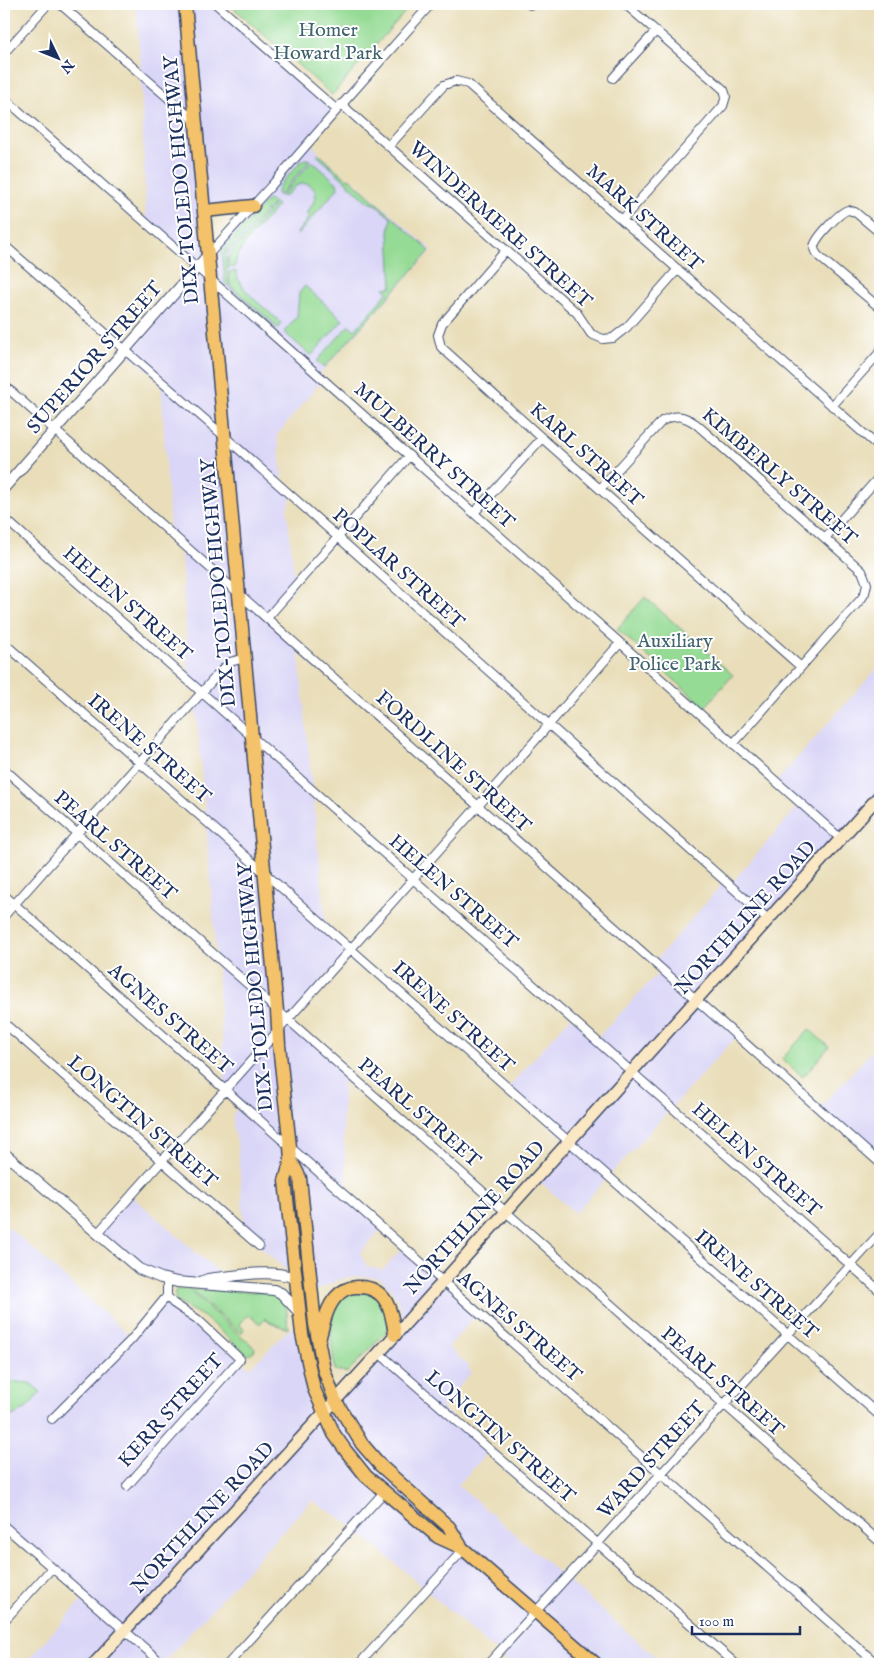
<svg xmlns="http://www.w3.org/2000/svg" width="884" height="1668" viewBox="0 0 884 1668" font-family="'IM FELL English',serif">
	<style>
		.built { fill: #dad6f7; fill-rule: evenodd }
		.green { fill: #96db95; stroke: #58857a }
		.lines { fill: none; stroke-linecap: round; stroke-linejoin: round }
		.minor-casing { stroke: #3a496c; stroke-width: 10 }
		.tertiary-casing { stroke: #3a496c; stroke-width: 12 }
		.secondary-casing { stroke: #3a496c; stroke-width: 14 }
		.primary-casing { stroke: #3a496c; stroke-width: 15 }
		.minor { stroke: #fff; stroke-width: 8 }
		.tertiary { stroke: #fff; stroke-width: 10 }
		.secondary { stroke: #fae7c3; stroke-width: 11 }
		.primary { stroke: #f3c26a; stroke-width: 12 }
		.labels { text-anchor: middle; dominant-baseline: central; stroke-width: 4; stroke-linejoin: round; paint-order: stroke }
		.park-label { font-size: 20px; fill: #40636e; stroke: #fff }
		.street-label { font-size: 20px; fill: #1b2f5e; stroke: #fff }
	</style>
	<rect width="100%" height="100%" fill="#fff"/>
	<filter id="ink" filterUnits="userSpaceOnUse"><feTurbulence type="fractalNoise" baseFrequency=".02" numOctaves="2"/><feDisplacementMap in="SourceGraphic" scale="10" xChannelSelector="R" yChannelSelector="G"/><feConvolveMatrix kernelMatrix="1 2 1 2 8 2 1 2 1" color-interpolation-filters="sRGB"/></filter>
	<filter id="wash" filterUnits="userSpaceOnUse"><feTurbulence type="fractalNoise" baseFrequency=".0096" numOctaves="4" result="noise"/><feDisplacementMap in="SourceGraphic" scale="20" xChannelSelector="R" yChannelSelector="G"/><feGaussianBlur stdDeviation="1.12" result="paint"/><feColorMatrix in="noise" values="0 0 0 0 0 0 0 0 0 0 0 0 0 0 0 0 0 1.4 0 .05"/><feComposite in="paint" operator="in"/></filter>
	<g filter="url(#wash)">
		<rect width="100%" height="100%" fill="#e9deb9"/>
		<!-- built -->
		<path class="built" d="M136 4H216L337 110 309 141 319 153 347 178 349 177 432 250 319 375 323 379 277 435 284 489 292 496 287 509 295 587 267 618 298 646 326 926 351 949 287 1020 343 1069V1127L348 1198 382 1228 360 1253 367 1267 383 1270 403 1247 478 1313 448 1347 469 1366 468 1369 472 1372 441 1407 490 1450 458 1485 664 1664H510L353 1526 311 1500 162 1664H24L85 1597 4 1526V1223L132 1338 167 1296 250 1368 289 1329 301 1326 324 1413 405 1323 397 1299 392 1290 380 1278 361 1276 344 1278 312 1292H307L302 1284 295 1278 245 1233 237 1142 233 1128V1115L241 1103 226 1090 206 821 195 699 201 692 189 680 180 542 170 532 161 381 125 351 197 268 146 223 141 75ZM253 206 208 255 204 211Z
			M880 665V795L697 1000 737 1036 575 1213 536 1178 569 1142 508 1088 571 1017 596 1039 661 970 654 962 725 881 730 885 800 804 776 782Z
			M880 1042V1163L819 1109Z
			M132 1196 224 1277 198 1282 139 1269 97 1234Z"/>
		<!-- green -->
		<path class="green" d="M229 4H412L332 95Z
			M319 154 347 179 349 178 430 251 324 368 317 362 318 360 349 325 355 330 388 292 384 288 392 287 389 232 391 218 375 204 368 202 317 155Z
			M306 159 310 160 279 196 277 192 278 187 301 161Z
			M312 161 337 183 338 188 298 234 297 233 308 219 307 212C315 202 321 192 308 184 297 182 292 189 286 196H281Z
			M267 200 274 202 227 254V245Z
			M275 203 277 206 275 209C263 223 235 249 235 267L228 268V257Z
			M225 247 229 288 225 284 222 252Z
			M236 271C238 290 267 309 280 322L281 323 279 328 230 285 229 272Z
			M305 286 343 320 311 356 284 332 297 317 299 293Z
			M230 287 277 329H275L231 289Z
			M645 597 733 675 705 707 617 629Z
			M809 1029 829 1047 803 1077 782 1059Z
			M181 1289 264 1292 275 1295 286 1303 288 1329 270 1322 265 1318 260 1324 250 1315 247 1317 246 1316 239 1324 244 1329 241 1333 193 1292 192 1293 255 1348 254 1351 248 1355 204 1317 177 1302 174 1293 176 1290Z
			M368 1291 382 1300 390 1322 387 1331 347 1373 335 1370C332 1347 323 1302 352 1293 357 1291 363 1291 368 1291Z
			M5 1381 30 1383 41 1392 26 1409 10 1417 4 1412V1383Z"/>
	</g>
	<g filter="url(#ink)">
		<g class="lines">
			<!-- minor casing -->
			<g class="minor-casing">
				<path id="minor" d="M60 4 196 122
					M216 4 337 110
					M530 5 531 4
					M4 53 48 4
					M613 78 656 31
					M4 98 210 279 841 839
					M341 104 577 313 591 334 603 339 613 338 627 327 678 269
					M389 146 444 85 456 81 468 84 880 448
					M622 220 723 106 726 96 724 90 715 82 625 4
					M880 233 855 212 848 210C840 212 815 238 814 247 814 253 819 257 823 260L880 308
					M4 245 224 436 769 920
					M506 250 442 324 438 335 441 347 542 438 801 667
					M208 255 271 186 337 110 431 4
					M4 385 880 1163
					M832 406 880 352
					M600 489 662 421C675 414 683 415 696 424L862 571 867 584 865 593 862 598 733 744
					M474 513 542 438
					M4 518 880 1291
					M825 538 880 476
					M267 618 409 456
					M4 643 880 1416
					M4 769 880 1542
					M4 895 877 1664
					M4 916 219 673 230 662 245 658
					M4 1023 259 1246
					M97 1234 486 797 620 643
					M379 1353 736 1664
					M52 1419 131 1340 167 1296
					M127 1486 240 1359 197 1319 173 1303 167 1296V1279
					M4 1526 163 1664
					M4 1621 52 1568
					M228 1664 385 1491
					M359 1664 463 1550
					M488 1664 880 1233"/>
			</g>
			<!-- tertiary casing -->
			<g class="tertiary-casing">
				<path id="tertiary" d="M4 488 208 255
					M4 1153 139 1269 161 1278 177 1282 274 1290 281 1293 299 1312
					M200 1282 208 1279C236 1276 269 1268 295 1278"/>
			</g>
			<!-- secondary casing -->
			<g class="secondary-casing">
				<path id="secondary" d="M94 1664 388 1343 880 795"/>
			</g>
			<!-- primary casing -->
			<g class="primary-casing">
				<path id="primary" d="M185 4 277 1011 279 1045 290 1147 291 1160 285 1181 302 1334 314 1389 334 1434 346 1451 366 1476 438 1537 462 1548
					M204 211 253 206
					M291 1160 300 1178 315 1324 324 1370 335 1400 362 1444 381 1466 449 1527 462 1548 596 1664
					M319 1340C323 1326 326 1308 336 1297 341 1291 349 1287 356 1287 387 1285 392 1312 395 1335"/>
			</g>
			<!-- minor -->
			<use href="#minor" class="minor"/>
			<!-- tertiary -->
			<use href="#tertiary" class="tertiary"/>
			<!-- secondary -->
			<use href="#secondary" class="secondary"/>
			<!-- primary -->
			<use href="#primary" class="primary"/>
		</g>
	</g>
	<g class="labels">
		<!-- park labels -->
		<g class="park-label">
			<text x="328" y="30">Homer<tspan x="328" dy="23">Howard Park</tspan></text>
			<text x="675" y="641">Auxiliary<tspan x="675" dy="23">Police Park</tspan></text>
		</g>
		<!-- street labels -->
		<g class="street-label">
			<text transform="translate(182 180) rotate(-95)">DIX-TOLEDO HIGHWAY</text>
			<text transform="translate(644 218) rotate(42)">MARK STREET</text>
			<text transform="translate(500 225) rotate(42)">WINDERMERE STREET</text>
			<text transform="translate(95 358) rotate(-49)">SUPERIOR STREET</text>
			<text transform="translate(586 455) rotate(42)">KARL STREET</text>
			<text transform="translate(434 456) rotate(42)">MULBERRY STREET</text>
			<text transform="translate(779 477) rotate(41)">KIMBERLY STREET</text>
			<text transform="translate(398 569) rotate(42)">POPLAR STREET</text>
			<text transform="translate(219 583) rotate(-95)">DIX-TOLEDO HIGHWAY</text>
			<text transform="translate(127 604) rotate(41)">HELEN STREET</text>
			<text transform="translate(149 749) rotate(41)">IRENE STREET</text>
			<text transform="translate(453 762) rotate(42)">FORDLINE STREET</text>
			<text transform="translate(115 846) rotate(41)">PEARL STREET</text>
			<text transform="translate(453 892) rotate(41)">HELEN STREET</text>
			<text transform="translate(746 918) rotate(-48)">NORTHLINE ROAD</text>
			<text transform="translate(256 987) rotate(-95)">DIX-TOLEDO HIGHWAY</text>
			<text transform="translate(453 1017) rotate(42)">IRENE STREET</text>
			<text transform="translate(170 1019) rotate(41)">AGNES STREET</text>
			<text transform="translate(419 1113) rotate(41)">PEARL STREET</text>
			<text transform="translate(142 1122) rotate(41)">LONGTIN STREET</text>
			<text transform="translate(756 1160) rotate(41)">HELEN STREET</text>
			<text transform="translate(475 1218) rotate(-48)">NORTHLINE ROAD</text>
			<text transform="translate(756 1285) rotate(41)">IRENE STREET</text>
			<text transform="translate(519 1327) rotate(41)">AGNES STREET</text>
			<text transform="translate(722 1382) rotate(41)">PEARL STREET</text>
			<text transform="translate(171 1411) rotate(-48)">KERR STREET</text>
			<text transform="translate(500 1437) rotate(41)">LONGTIN STREET</text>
			<text transform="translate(652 1460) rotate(-48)">WARD STREET</text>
			<text transform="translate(203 1518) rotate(-47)">NORTHLINE ROAD</text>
		</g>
	</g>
	<!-- margin -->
	<rect width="884" height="1668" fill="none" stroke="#fff" stroke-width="20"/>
	<!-- north arrow -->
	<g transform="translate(58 58) rotate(133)" stroke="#ffffff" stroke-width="4" paint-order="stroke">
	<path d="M0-4L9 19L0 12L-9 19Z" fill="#1b2f5e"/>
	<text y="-8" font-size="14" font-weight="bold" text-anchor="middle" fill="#1b2f5e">N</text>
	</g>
	<!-- scale -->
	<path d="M692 1626v8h108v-8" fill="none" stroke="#1b2f5e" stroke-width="2.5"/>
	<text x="699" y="1626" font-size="15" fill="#1b2f5e" stroke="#ffffff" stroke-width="4" paint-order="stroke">100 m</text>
</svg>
